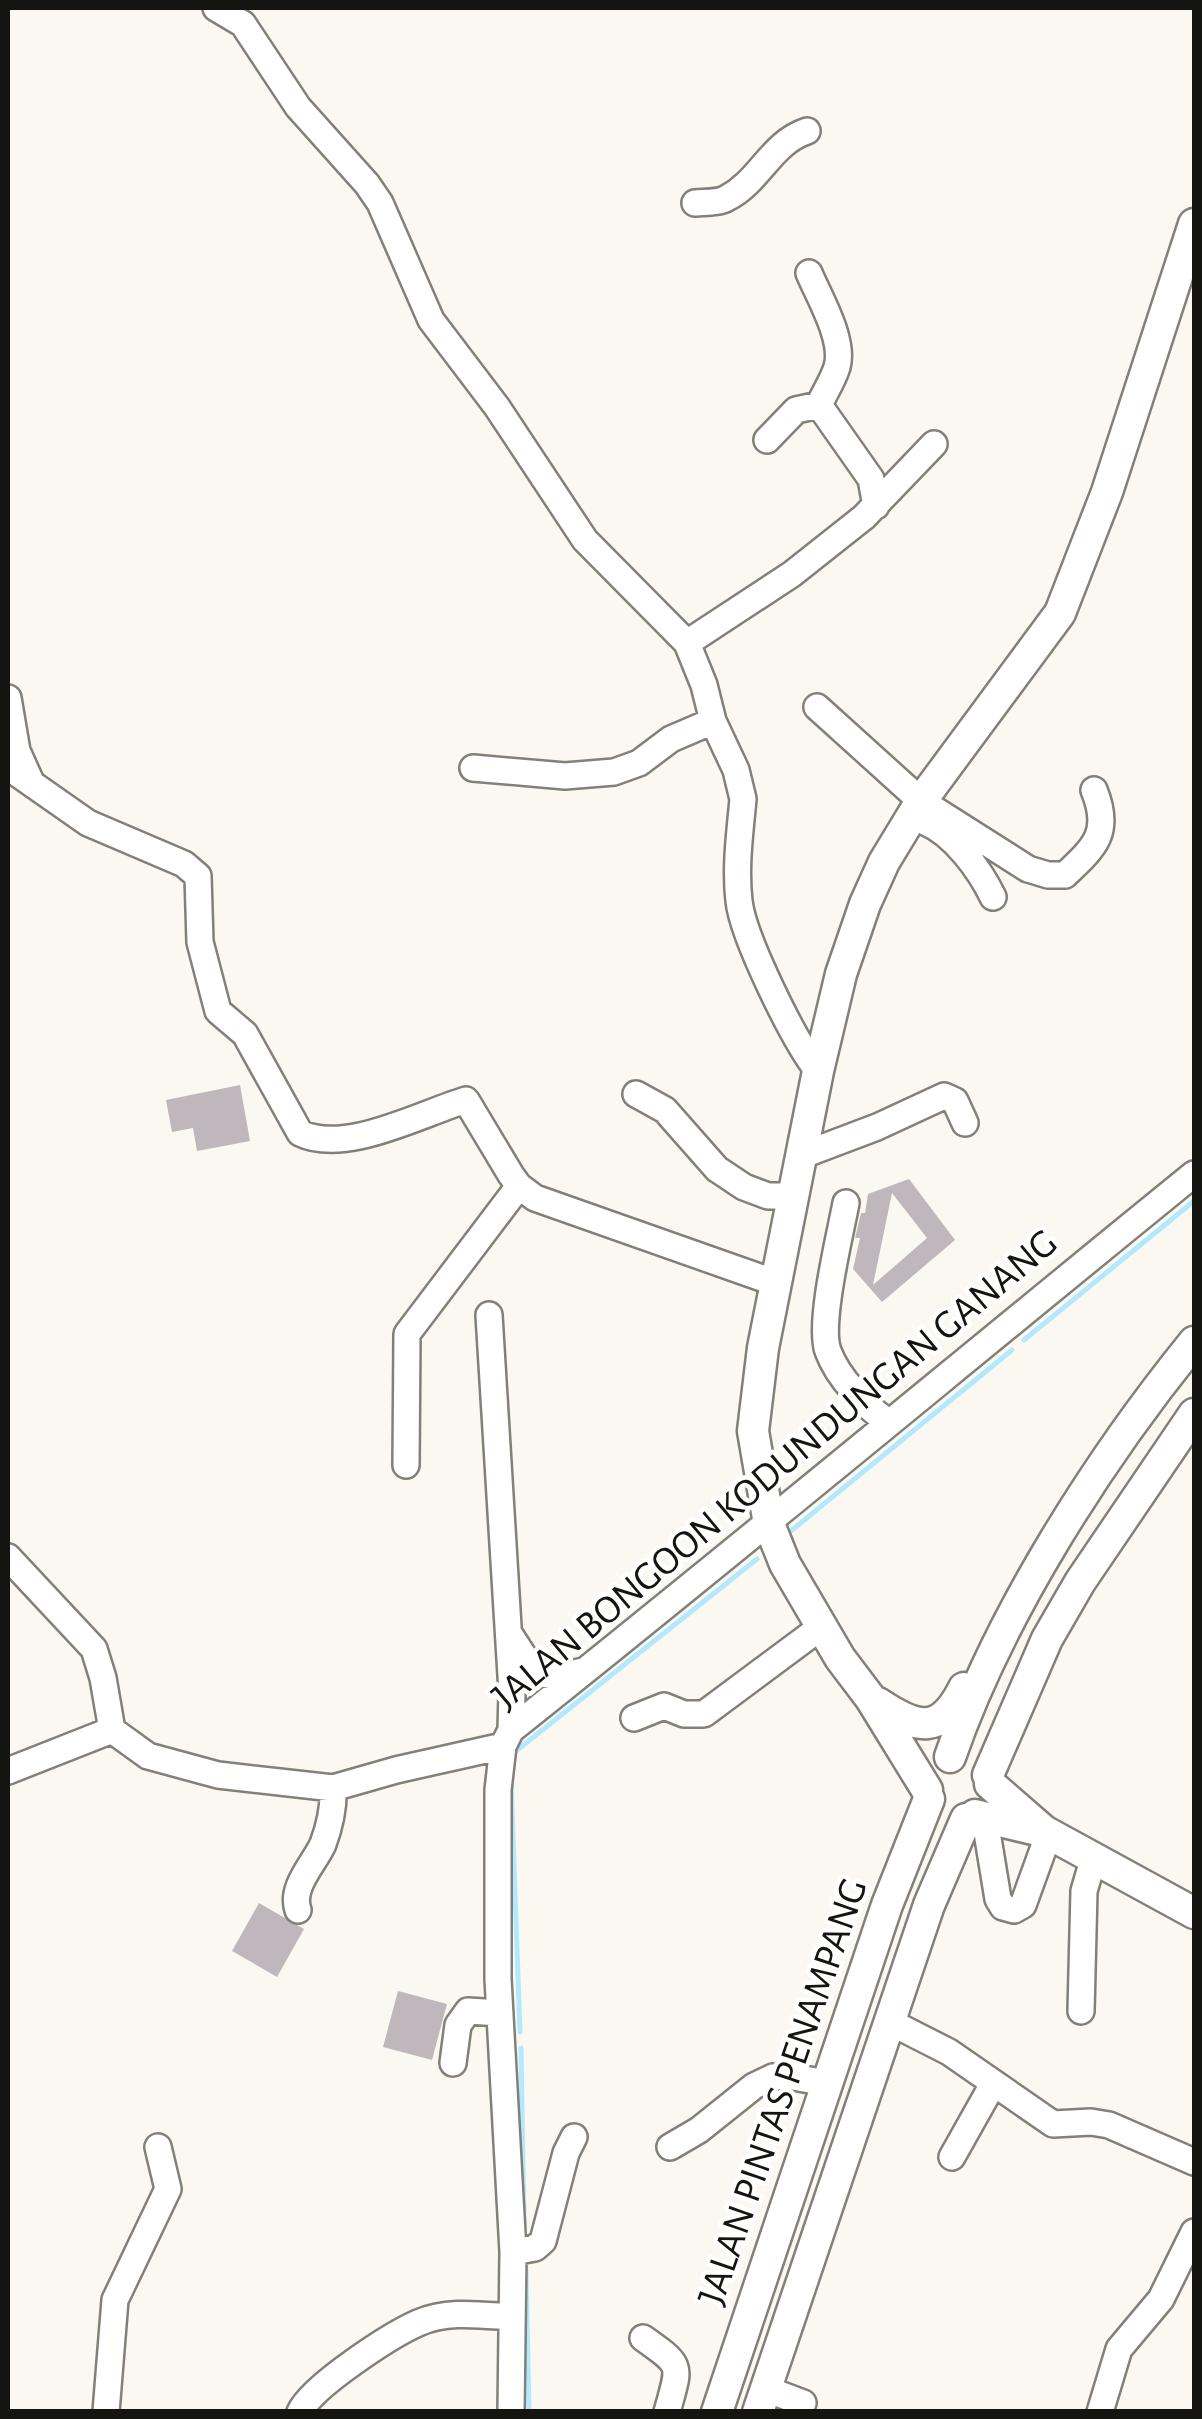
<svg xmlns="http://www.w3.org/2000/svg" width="1202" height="2419" viewBox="0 0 1202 2419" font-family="'Alegreya Sans',sans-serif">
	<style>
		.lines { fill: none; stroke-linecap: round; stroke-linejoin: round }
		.stream { stroke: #b2e9fe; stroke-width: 5 }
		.building { fill: #bfb7bb; fill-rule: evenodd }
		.minor-casing { stroke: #828079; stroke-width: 30 }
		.major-casing { stroke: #828079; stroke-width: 35 }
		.minor { stroke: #fff; stroke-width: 25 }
		.major { stroke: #fff; stroke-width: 30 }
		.labels { text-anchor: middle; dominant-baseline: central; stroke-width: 9; stroke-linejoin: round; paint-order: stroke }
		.street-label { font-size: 40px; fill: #141411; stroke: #fff }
	</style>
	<rect width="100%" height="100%" fill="#faf8f1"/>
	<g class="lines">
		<!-- stream -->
		<path class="stream" d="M1024 1340 1194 1201
			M786 1535 1012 1350
			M512 1759 516 1751 757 1559
			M511 1780 520 2032
			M521 2048 524 2225
			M526 2270 529 2412"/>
	</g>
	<!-- building -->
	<path class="building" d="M240 1085 250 1141 197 1151 193 1128 172 1132 166 1100Z
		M909 1179 955 1240 882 1302 853 1269 860 1238H855L861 1213H865L868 1194ZM892 1193 927 1238 873 1285Z
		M259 1903 304 1929 277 1977 232 1951Z
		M398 1991 447 2004 432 2060 383 2047Z"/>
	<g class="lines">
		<!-- minor casing -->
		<g class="minor-casing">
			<path id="minor" d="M216 8 243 24 298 107 367 184 380 203 431 320 497 407 585 540 687 643 704 685 713 721 736 770 743 799C740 832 735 867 739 901 743 937 794 1041 818 1071
				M695 203C705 202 719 203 727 198 760 181 771 143 807 131
				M809 273C819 297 845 340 837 367 833 380 825 392 819 405
				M767 440 796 410 819 405 871 479 876 506
				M687 643 792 574 864 517 934 444
				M8 698 17 751 31 782
				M817 707 921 801 1028 869 1048 875H1065C1096 846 1111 832 1094 790
				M8 767 88 823 184 864 198 876 200 942 218 1011 245 1034 300 1133C345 1155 420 1114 466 1100L511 1175 519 1186 535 1198 776 1283
				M473 768 565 776 614 772 639 763 671 739 713 721
				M925 822C954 834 980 870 993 897
				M636 1094 665 1110 717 1169 744 1187 768 1196H794
				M803 1155 877 1127 944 1096 955 1101 965 1123
				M846 1203C840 1235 818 1324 828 1351 838 1378 865 1406 888 1422
				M489 1315 512 1692 511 1730
				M406 1465 407 1334 519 1186
				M8 1557 94 1649 103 1678 112 1730 148 1756 218 1775 333 1788
				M510 1635 534 1672 557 1677 583 1671
				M634 1718 664 1706 684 1714H704L821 1627
				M8 1771 112 1730
				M985 1820 998 1899 1003 1907 1014 1910 1023 1905 1049 1833
				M298 1910C290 1887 314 1864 323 1844 330 1825 334 1808 333 1788L396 1770 503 1746
				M1081 2011 1084 1891 1094 1857
				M890 2022 949 2052 1053 2124 1091 2122 1109 2125 1194 2162
				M453 2063 458 2025 468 2011 500 2013
				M670 2147 699 2130 754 2086 773 2077 788 2076 826 2083
				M952 2157 993 2084
				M513 2252 535 2248 543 2241 566 2153 574 2137
				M643 2338C684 2367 680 2364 667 2412
				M766 2389 803 2403
				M106 2412 115 2300 168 2189 158 2147
				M300 2412C312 2386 391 2335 418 2323 447 2310 480 2315 511 2317
				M511 2412 513 2252 498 1979V1790L503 1746 511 1730C741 1547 966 1359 1194 1174
				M1100 2412 1119 2349 1161 2299 1194 2232"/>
		</g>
		<!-- major casing -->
		<g class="major-casing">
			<path id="major" d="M878 1703C917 1729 940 1736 964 1688
				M950 1757C999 1615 1099 1459 1194 1342
				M988 1775 1047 1639 1080 1582 1194 1414
				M990 1784 1044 1831 1194 1913
				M927 1790 871 1699 840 1658 785 1564 769 1524 753 1431 763 1348 818 1071 841 974 865 904 884 862 921 801 1060 613 1107 492 1194 224
				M975 1815 1041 1831
				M717 2412 887 1905 929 1799
				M758 2412 929 1905 966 1819"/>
		</g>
		<!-- minor -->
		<use href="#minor" class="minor"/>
		<!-- major -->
		<use href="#major" class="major"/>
	</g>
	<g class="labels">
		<!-- street labels -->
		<g class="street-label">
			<text transform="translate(775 1470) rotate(-40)">JALAN BONGOON KODUNDUNGAN GANANG</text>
			<text transform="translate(783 2092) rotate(-71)">JALAN PINTAS PENAMPANG</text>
		</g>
	</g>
	<!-- border -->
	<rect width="1202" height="2419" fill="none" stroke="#141411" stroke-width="20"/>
</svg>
